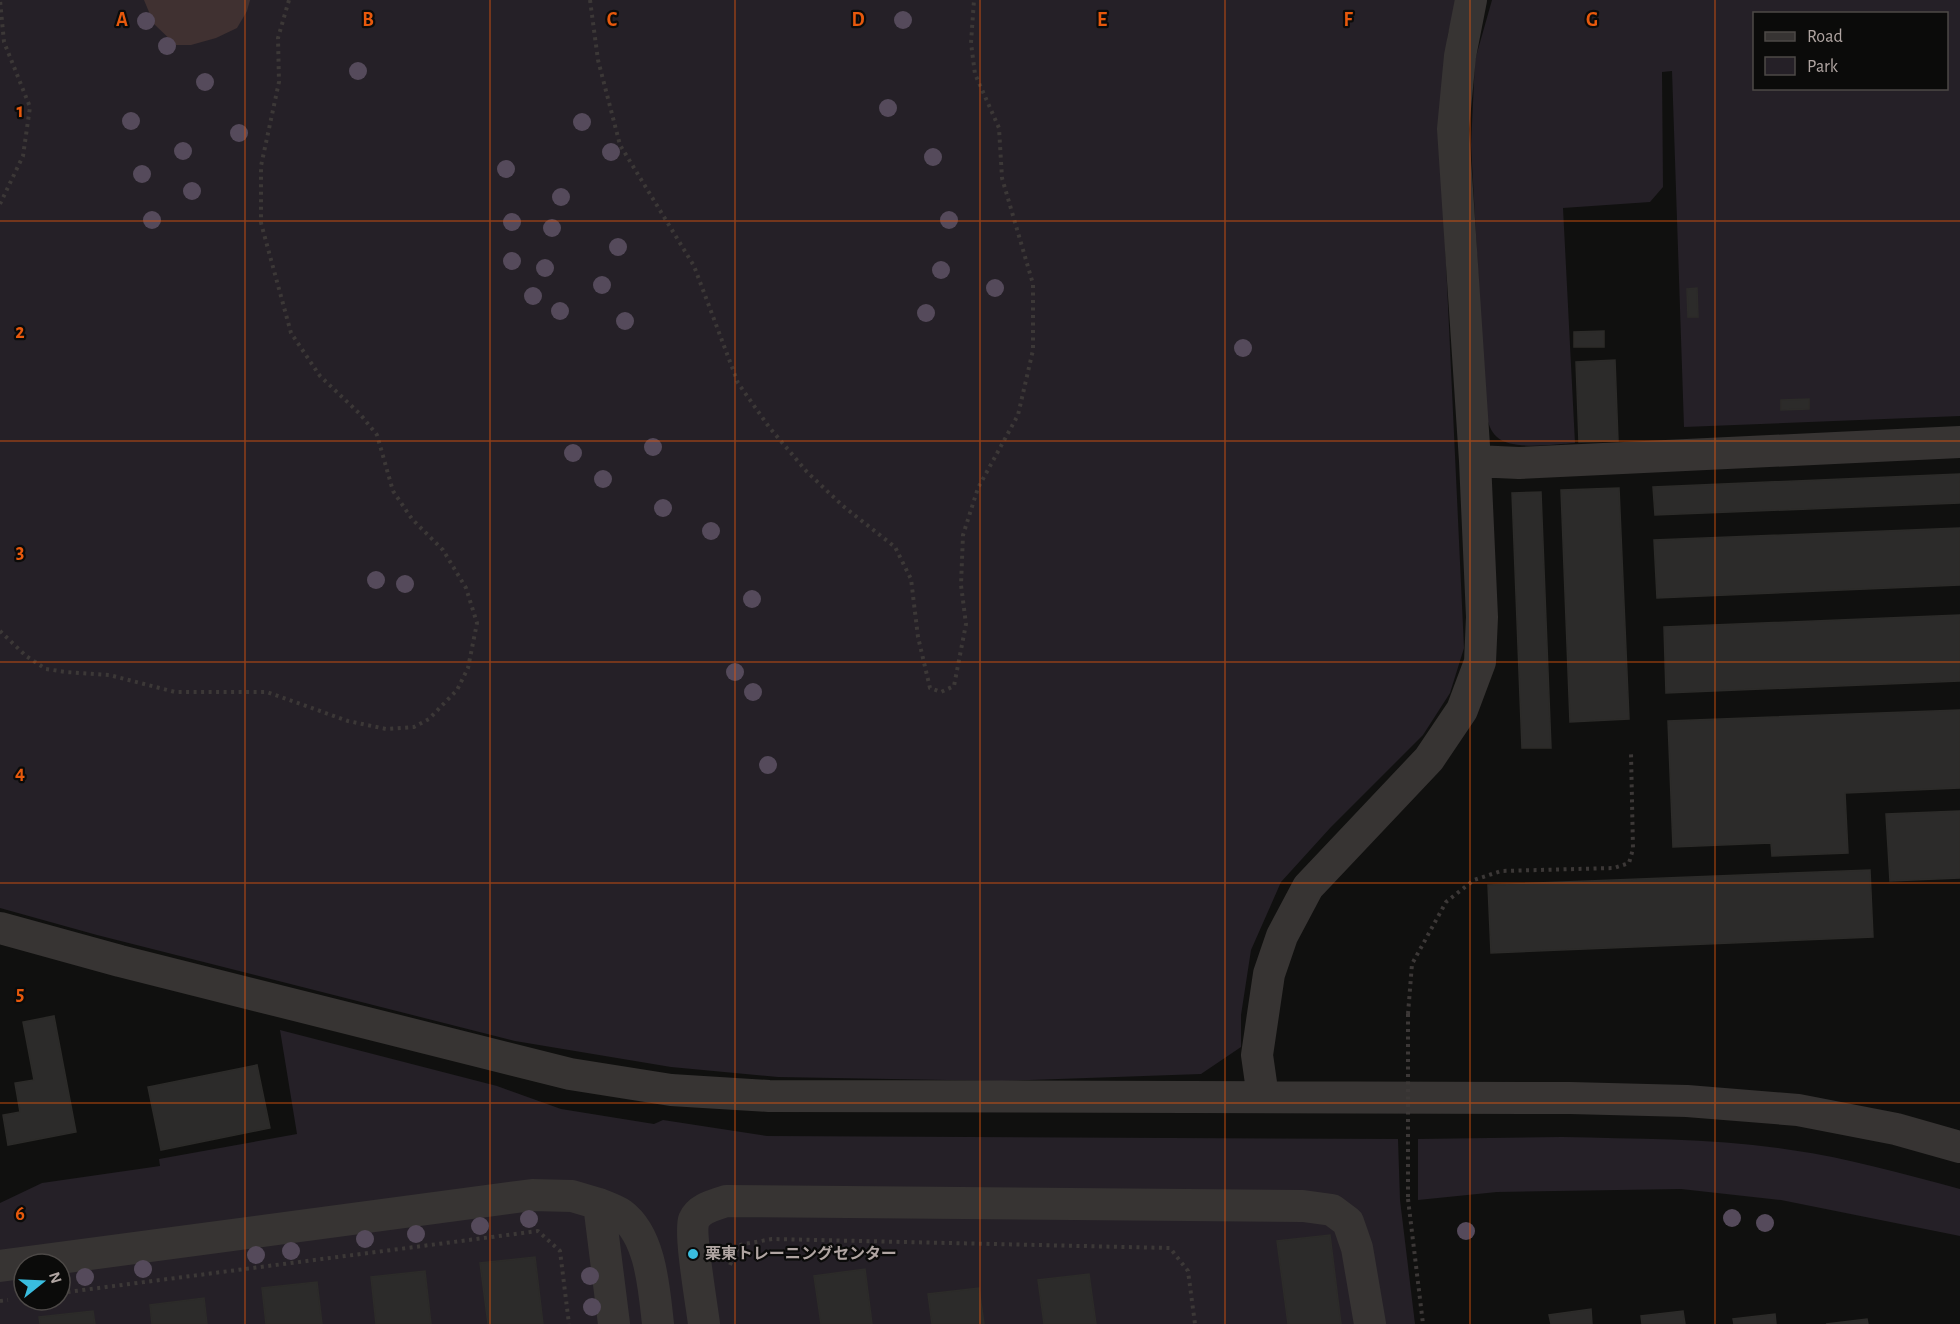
<svg xmlns="http://www.w3.org/2000/svg" width="1960" height="1324" viewBox="0 0 1960 1324" font-family="'Alegreya Sans','Noto Sans JP',sans-serif">
	<style>
		.green { fill: #252027; fill-rule: evenodd }
		.water { fill: #403131 }
		.building { fill: #2c2b2a; stroke: #2c2b29; stroke-width: 1.5 }
		.lines { fill: none; stroke-linecap: round; stroke-linejoin: round }
		.path { stroke: #3c3837; stroke-width: 4; stroke-dasharray: 3 4.5; stroke-linecap: butt }
		.minor { stroke: #373433; stroke-width: 32 }
		.path-bridge { stroke: #3c3837; stroke-width: 4; stroke-dasharray: 3 4.5; stroke-linecap: butt }
		.tree { fill: #554a5b }
		.grid { fill: none; stroke: #e8590c; stroke-width: 1.5; stroke-opacity: 0.55 }
		.poi-dot { fill: #39bddf; stroke: #0b0b0a; stroke-width: 2 }
		.labels { text-anchor: middle; dominant-baseline: central; stroke-width: 4.5; stroke-linejoin: round; paint-order: stroke }
		.poi-label { font-size: 16px; font-weight: bold; fill: #b0a5a2; stroke: #0b0b0a; text-anchor: start }
		.grid-label { font-size: 20px; text-anchor: middle; font-weight: bold; fill: #e8590c; stroke: #0b0b0a; stroke-width: 4.5; stroke-linejoin: round; paint-order: stroke }
	</style>
	<rect width="100%" height="100%" fill="#10100f"/>
	<!-- green -->
	<path class="green" d="M0 0H1458L1448 34 1440 134 1464 648 1450 693 1423 735 1331 827 1281 882 1251 950 1241 1015V1047L1201 1074 1002 1081 778 1077 671 1067 515 1041 97 935 0 908Z
		M1492 0H1960V416L1684 427 1672 71 1662 72 1663 187 1650 202 1563 208 1575 443C1555 444 1511 451 1497 437 1490 431 1489 424 1486 416L1471 145 1475 60ZM1754 14H1946V88H1754Z
		M280 1030 497 1086 561 1109 654 1124 663 1120 767 1136 1398 1139 1400 1200 1415 1324H0V1203L42 1183 160 1166 159 1159 297 1134ZM24 1264H60V1300H24Z
		M1562 1137C1638 1139 1716 1138 1791 1150 1848 1158 1904 1174 1960 1189V1236L1781 1200 1681 1189 1497 1192 1418 1200V1139Z"/>
	<!-- water -->
	<path class="water" d="M144 0H250L247 11 237 28 216 38 191 45H176L154 24Z"/>
	<!-- building -->
	<path class="building" d="M1697 288 1698 317H1688L1687 289Z
		M1604 331V347H1574V332Z
		M1615 360 1618 441 1579 442 1576 362Z
		M1809 399V409L1781 410V400Z
		M1960 474V503L1655 515 1653 487Z
		M1619 488 1629 719 1570 722 1561 490Z
		M1541 492 1551 748H1522L1512 493Z
		M1960 528V585L1657 598 1654 540Z
		M1960 615V681L1666 693 1664 627Z
		M1960 710V788L1845 793 1848 853 1772 856 1771 843 1673 847 1668 721Z
		M1960 811V878L1890 881 1886 814Z
		M1870 870 1873 937 1491 953 1488 885Z
		M54 1016 76 1132 8 1145 3 1115 20 1112 15 1083 34 1080 23 1022Z
		M257 1065 270 1128 161 1150 148 1087Z
		M1330 1235 1341 1324H1288L1277 1241Z
		M535 1257 543 1324H488L480 1263Z
		M865 1269 872 1324H821L814 1276Z
		M425 1271 431 1324H376L371 1277Z
		M1089 1274 1096 1324H1044L1038 1280Z
		M317 1282 322 1324H266L262 1288Z
		M979 1288 984 1324H932L928 1294Z
		M204 1298 207 1324H152L150 1305Z
		M1591 1309 1592 1324H1551L1549 1315Z
		M93 1311 95 1324H40L39 1317Z
		M1683 1311 1685 1324H1642L1641 1316Z
		M1775 1314 1776 1324H1734L1733 1319Z
		M1867 1319 1868 1324H1826Z"/>
	<g class="lines">
		<!-- path -->
		<path class="path" d="M590 0 598 60 620 145 694 266 738 383 769 427 807 472 843 506 895 547 911 579 918 637 930 688 941 692 954 686 966 624 961 585 963 535 978 488 1018 415 1033 350V284L1002 178 999 128 975 74 971 43 974 0
			M0 204 23 156 30 107 4 42 0 0
			M0 631 26 656 46 669 66 672 109 675 175 692H267L348 721 386 729 414 727 429 719 457 690 468 668 477 623 466 588 443 550 412 519 393 491 377 435 360 414 320 376 291 333 261 223V166L279 82 278 38 289 0
			M1408 1014 1412 964 1446 902 1474 880 1501 871 1614 868 1629 863 1633 849 1631 753
			M1408 1199 1423 1324
			M730 1265 739 1245 772 1239 1170 1248 1188 1271 1195 1324
			M60 1293 538 1231 560 1251 569 1324
			M0 1301 8 1300"/>
		<!-- minor -->
		<path class="minor" d="M1475 461 1519 463 1960 442
			M0 928 120 961 570 1074 671 1090 769 1096 1570 1098 1687 1101 1798 1110 1896 1129 1960 1147
			M1263 1097 1257 1055 1269 974 1282 936 1308 887 1429 759 1462 710 1480 662 1482 617 1475 461 1453 129 1460 56 1471 0
			M599 1204C606 1207 615 1210 621 1214 651 1236 654 1289 658 1324
			M0 1266 532 1195 572 1196 599 1204 614 1324
			M704 1324C702 1307 689 1232 694 1220 699 1208 715 1205 726 1201L1303 1206 1332 1210 1348 1222 1357 1248 1370 1324"/>
		<!-- path-bridge -->
		<path class="path-bridge" d="M1408 1014V1199"/>
	</g>
	<!-- trees -->
	<g class="tree">
		<circle cx="903" cy="20" r="9"/>
		<circle cx="146" cy="21" r="9"/>
		<circle cx="167" cy="46" r="9"/>
		<circle cx="358" cy="71" r="9"/>
		<circle cx="205" cy="82" r="9"/>
		<circle cx="888" cy="108" r="9"/>
		<circle cx="131" cy="121" r="9"/>
		<circle cx="582" cy="122" r="9"/>
		<circle cx="239" cy="133" r="9"/>
		<circle cx="183" cy="151" r="9"/>
		<circle cx="611" cy="152" r="9"/>
		<circle cx="933" cy="157" r="9"/>
		<circle cx="506" cy="169" r="9"/>
		<circle cx="142" cy="174" r="9"/>
		<circle cx="192" cy="191" r="9"/>
		<circle cx="561" cy="197" r="9"/>
		<circle cx="152" cy="220" r="9"/>
		<circle cx="949" cy="220" r="9"/>
		<circle cx="512" cy="222" r="9"/>
		<circle cx="552" cy="228" r="9"/>
		<circle cx="618" cy="247" r="9"/>
		<circle cx="512" cy="261" r="9"/>
		<circle cx="545" cy="268" r="9"/>
		<circle cx="941" cy="270" r="9"/>
		<circle cx="602" cy="285" r="9"/>
		<circle cx="995" cy="288" r="9"/>
		<circle cx="533" cy="296" r="9"/>
		<circle cx="560" cy="311" r="9"/>
		<circle cx="926" cy="313" r="9"/>
		<circle cx="625" cy="321" r="9"/>
		<circle cx="1243" cy="348" r="9"/>
		<circle cx="653" cy="447" r="9"/>
		<circle cx="573" cy="453" r="9"/>
		<circle cx="603" cy="479" r="9"/>
		<circle cx="663" cy="508" r="9"/>
		<circle cx="711" cy="531" r="9"/>
		<circle cx="376" cy="580" r="9"/>
		<circle cx="405" cy="584" r="9"/>
		<circle cx="752" cy="599" r="9"/>
		<circle cx="735" cy="672" r="9"/>
		<circle cx="753" cy="692" r="9"/>
		<circle cx="768" cy="765" r="9"/>
		<circle cx="1732" cy="1218" r="9"/>
		<circle cx="529" cy="1219" r="9"/>
		<circle cx="1765" cy="1223" r="9"/>
		<circle cx="480" cy="1226" r="9"/>
		<circle cx="1466" cy="1231" r="9"/>
		<circle cx="416" cy="1234" r="9"/>
		<circle cx="365" cy="1239" r="9"/>
		<circle cx="291" cy="1251" r="9"/>
		<circle cx="256" cy="1255" r="9"/>
		<circle cx="143" cy="1269" r="9"/>
		<circle cx="590" cy="1276" r="9"/>
		<circle cx="85" cy="1277" r="9"/>
		<circle cx="592" cy="1307" r="9"/>
	</g>
	<!-- grid -->
	<path class="grid" d="M245 0V1324M490 0V1324M735 0V1324M980 0V1324M1225 0V1324M1470 0V1324M1715 0V1324M0 221H1960M0 441H1960M0 662H1960M0 883H1960M0 1103H1960"/>
	<!-- markers -->
	<circle class="poi-dot" cx="693" cy="1254" r="6"/>
	<g class="labels">
		<!-- poi labels -->
		<g class="poi-label">
			<text x="705" y="1254">栗東トレーニングセンター</text>
		</g>
	</g>
	<g class="grid-label">
		<text x="122" y="26">A</text>
		<text x="368" y="26">B</text>
		<text x="612" y="26">C</text>
		<text x="858" y="26">D</text>
		<text x="1102" y="26">E</text>
		<text x="1348" y="26">F</text>
		<text x="1592" y="26">G</text>
		<text x="20" y="117">1</text>
		<text x="20" y="338">2</text>
		<text x="20" y="558">3</text>
		<text x="20" y="779">4</text>
		<text x="20" y="1000">5</text>
		<text x="20" y="1220">6</text>
	</g>
	<!-- legend -->
	<rect x="1753" y="12" width="195" height="78" fill="#0b0b0a" stroke="#4d4947" stroke-width="1.5"/>
	<rect x="1765" y="32" width="30" height="9" fill="#373433" stroke="#4d4947" stroke-width="1.5"/>
	<text x="1807" y="42" font-size="18" fill="#b0a5a2">Road</text>
	<rect x="1765" y="57" width="30" height="18" fill="#252027" stroke="#4d4947" stroke-width="1.5"/>
	<text x="1807" y="72" font-size="18" fill="#b0a5a2">Park</text>
	<!-- north arrow -->
	<g transform="translate(42 1282) rotate(72)"><circle r="28" fill="#0b0b0a" stroke="#4d4947" stroke-width="1.5"/>
	<path d="M0-4.5L10 22L0 15L-10 22Z" fill="#39bddf"/>
	<text y="-9" font-size="16" font-weight="bold" text-anchor="middle" fill="#b0a5a2">N</text>
	</g>
</svg>
